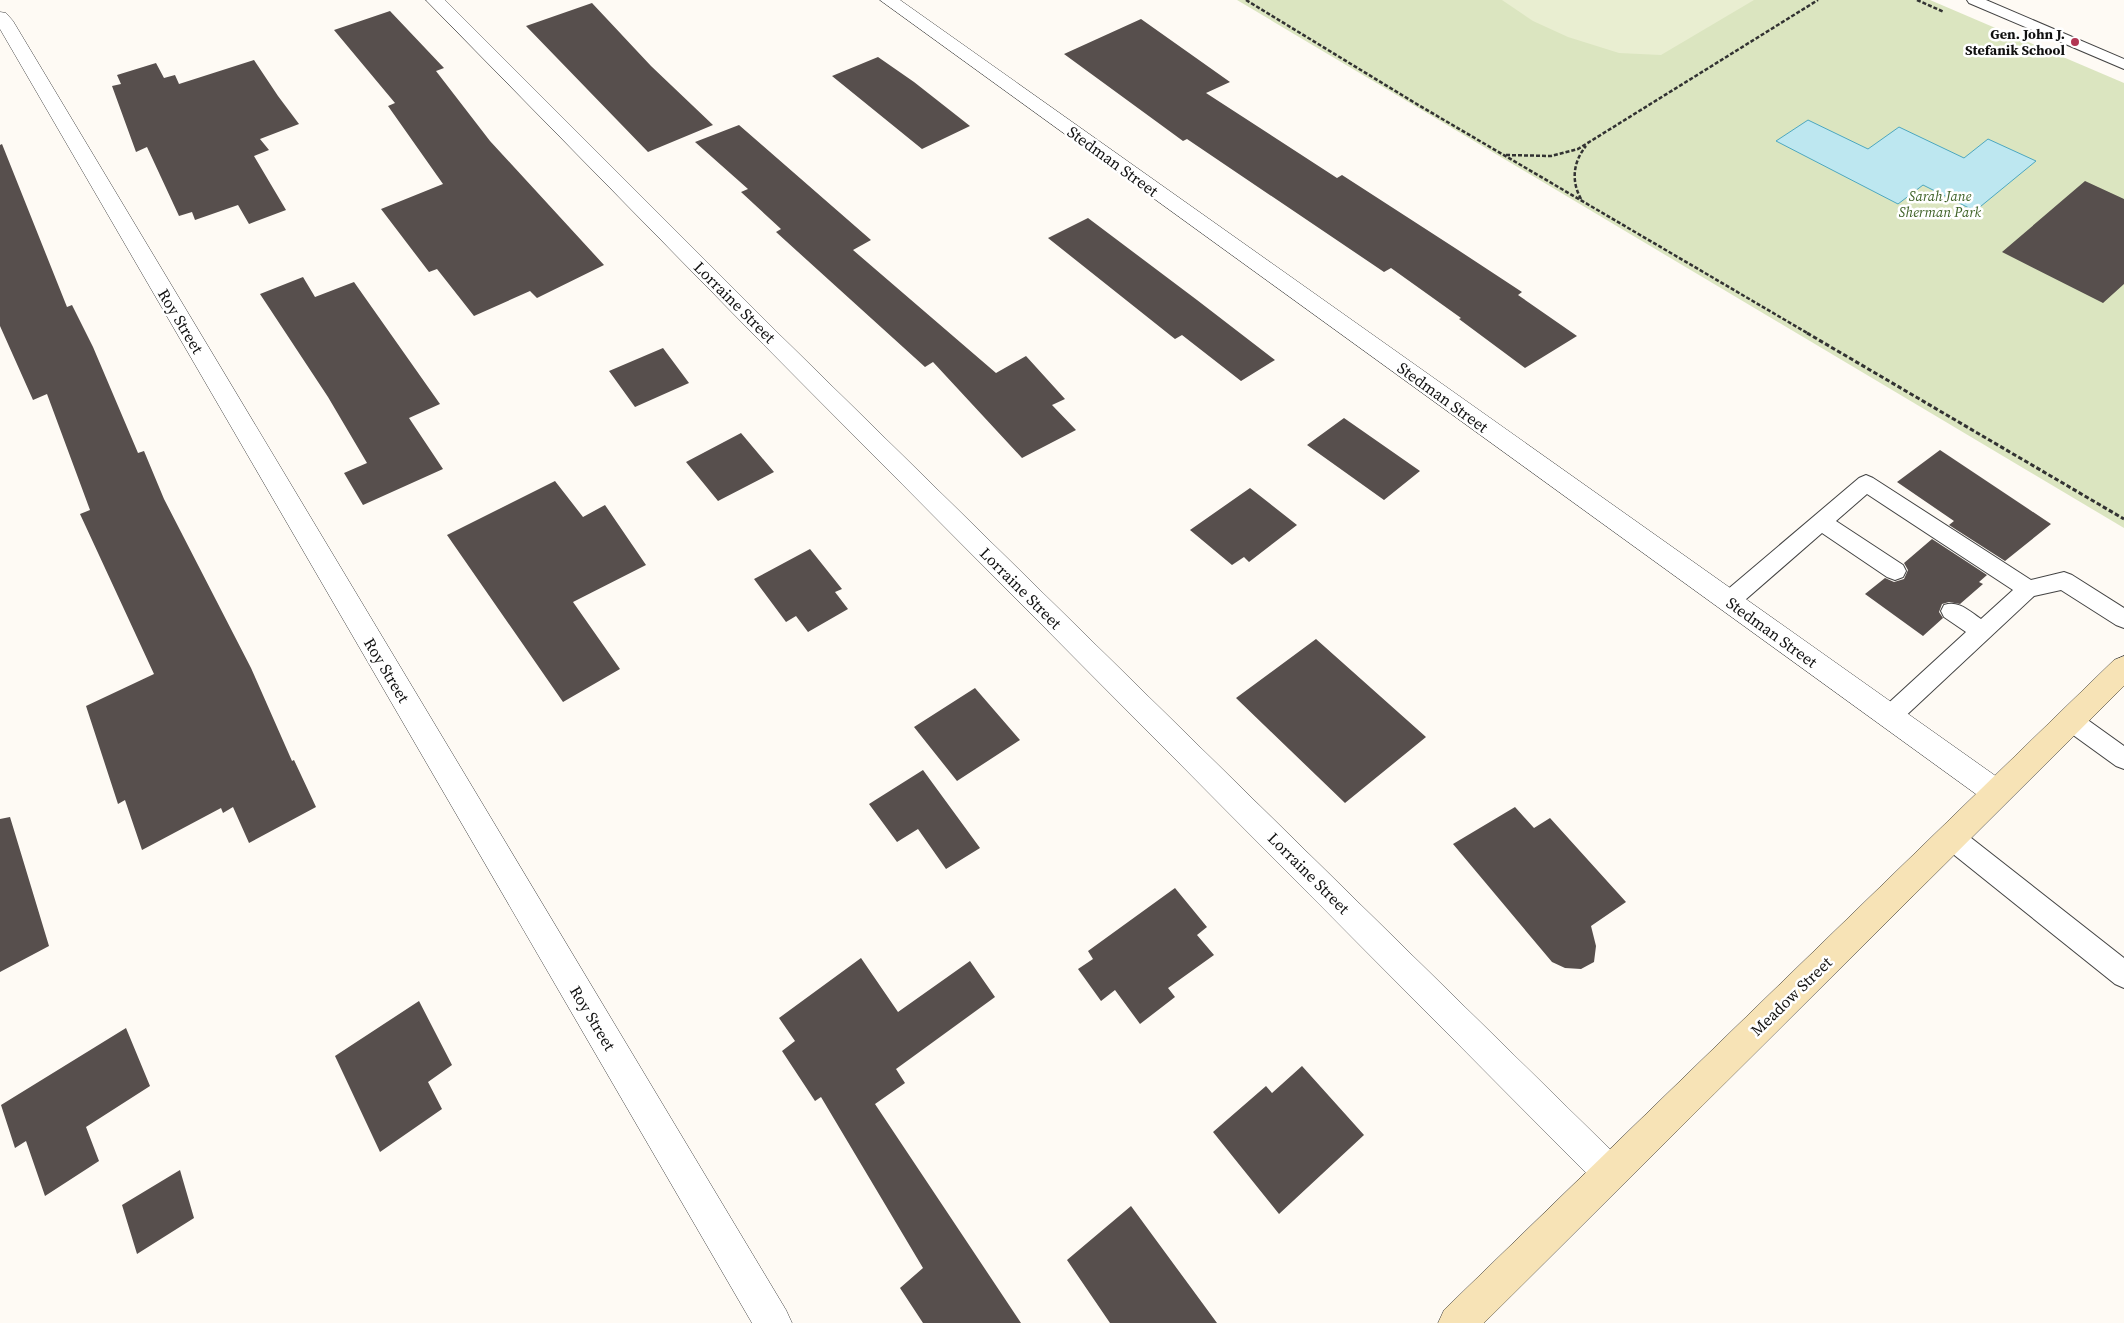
<svg xmlns="http://www.w3.org/2000/svg" width="2124" height="1323" viewBox="0 0 2124 1323" font-family="'Source Serif 4',serif">
	<style>
		.green { fill: #dbe5c0 }
		.pitch { fill: #e9eed1 }
		.water { fill: #bde7f0; stroke: #4ca7bf }
		.building { fill: #574f4d }
		.lines { fill: none; stroke-linecap: round; stroke-linejoin: round }
		.service-casing { stroke: #434343; stroke-width: 2 }
		.minor-casing { stroke: #434343; stroke-width: 1 }
		.secondary-casing { stroke: #323232; stroke-width: 1 }
		.path-far1 { stroke: #323232; stroke-width: 2.5; stroke-dasharray: 4 2; stroke-linecap: butt }
		.path { stroke: #323232; stroke-width: 3; stroke-dasharray: 4.5 2.5; stroke-linecap: butt }
		.service { fill: #fff; fill-rule: evenodd }
		.minor { fill: #fff; fill-rule: evenodd }
		.secondary { fill: #f7e3b6; fill-rule: evenodd }
		.poi-dot { fill: #b23653; stroke: #fff; stroke-width: 2 }
		.labels { text-anchor: middle; dominant-baseline: central; stroke-width: 5; stroke-linejoin: round; paint-order: stroke }
		.far-poi-label { font-size: 14px; font-weight: bold; fill: #101010; stroke: #fff; text-anchor: end }
		.far-park-label { font-size: 14px; font-style: italic; fill: #3e6126; stroke: #fff }
		.street-label { font-size: 16px; fill: #101010; stroke: #fff }
	</style>
	<rect width="100%" height="100%" fill="#fefaf4"/>
	<!-- green -->
	<path class="green" d="M1237 0H1930L2124 83V528Z"/>
	<!-- pitch -->
	<path class="pitch" d="M1502 0H1754L1661 55 1619 53 1568 37 1533 21Z"/>
	<!-- water -->
	<path class="water" d="M1808 120 1868 149 1899 127 1964 158 1988 139 2036 161 1975 211 1923 185 1898 204 1776 141Z"/>
	<!-- building -->
	<path class="building" d="M592 3 651 66 713 125 648 152 526 26Z
		M390 11 444 68 436 71 490 141 604 265 537 298 530 291 474 316 437 269 429 272 381 209 443 184 388 106 395 103 334 30Z
		M1141 19 1230 82 1206 93 1337 178 1342 175 1455 248 1522 292 1518 295 1577 336 1525 368 1459 319 1461 318 1391 268 1384 272 1187 139 1183 141 1064 54Z
		M878 57 914 82 970 126 922 149 832 76Z
		M254 60 278 96 299 124 260 139 269 150 254 156 286 210 249 224 238 205 195 220 192 212 179 216 147 147 136 152 112 86 121 84 117 75 156 63 164 78 175 75 179 84Z
		M739 125 871 240 853 250 996 373 1026 356 1065 399 1052 405 1076 430 1022 458 933 362 925 367 776 232 781 229 741 192 748 189 695 142Z
		M2 144 67 307 72 305 93 347 138 453 144 451 164 499 251 668 292 761 294 760 316 807 249 843 233 807 223 813 221 808 142 850 125 800 118 804 86 706 154 674 80 514 90 510 47 394 33 400 0 326V145Z
		M2085 181 2124 199V284L2103 303 2002 252Z
		M1088 218 1197 300 1275 360 1241 381 1182 335 1175 339 1048 238Z
		M303 277 315 297 354 282 440 404 409 418 443 469 363 505 344 473 367 463 328 397 260 294Z
		M663 348 689 383 635 407 609 371Z
		M1344 418 1420 471 1384 500 1307 445Z
		M741 433 774 472 718 501 686 462Z
		M1940 450 2051 524 2005 561 1949 525 1954 521 1897 482Z
		M555 481 583 517 605 505 646 565 573 602 620 669 563 702 447 535Z
		M1250 488 1297 525 1249 562 1244 557 1232 565 1190 530Z
		M1932 539 1987 575 1979 582 1983 584 1960 604 1949 602 1942 604 1939 612 1943 618 1923 636 1865 594 1885 578 1894 582 1904 579 1908 570 1904 563Z
		M810 549 842 589 835 592 848 609 808 632 796 616 786 622 754 579Z
		M1316 639 1426 737 1345 803 1236 698Z
		M975 688 1020 740 957 781 914 727Z
		M923 770 980 848 946 869 918 829 897 842 869 804Z
		M1515 807 1534 828 1550 818 1626 902 1591 926 1596 946 1594 962 1581 969 1565 968 1552 962 1453 844Z
		M10 817 49 946 0 972V819Z
		M1175 888 1207 927 1197 935 1214 955 1168 988 1175 997 1140 1024 1115 990 1101 1001 1078 969 1093 959 1088 951Z
		M861 958 898 1012 970 961 995 997 896 1069 905 1083 875 1104 1021 1323H923L900 1288 923 1268 821 1097 815 1101 782 1051 795 1041 779 1018Z
		M419 1001 452 1065 428 1082 442 1109 380 1152 335 1056Z
		M126 1028 150 1086 86 1127 99 1161 45 1196 26 1141 15 1148 1 1105Z
		M1302 1066 1364 1135 1279 1214 1213 1132 1266 1086 1272 1093Z
		M180 1170 194 1218 137 1254 122 1205Z
		M1131 1206 1217 1323H1110L1067 1260Z"/>
	<g class="lines">
		<!-- service casing -->
		<g class="service-casing">
			<path id="service" d="M1967 0H1986L2124 59V69L1969 3Z
				M1866 475 1873 478 2031 580 2064 572 2072 575 2124 608V628L2116 625 2061 590 2034 596 1898 723 1890 726 1882 723 1878 716 1882 709 1966 632 1944 617 1941 611 1944 605C1959 600 1969 611 1981 619L2013 590 1867 494 1836 521 1903 565 1906 571 1903 577 1895 580 1887 577 1822 533 1737 607 1729 610 1721 607 1718 601 1721 595 1859 478Z
				M2070 710 2078 713 2124 746V769L2116 766 2062 727 2058 720 2062 713Z
				M1952 827 1961 830 2124 958V988L2115 984 1943 846 1940 838 1943 830Z"/>
		</g>
		<!-- minor casing -->
		<g class="minor-casing">
			<path id="minor" d="M426 0H445L780 335 1622 1161 1628 1173 1622 1185 1610 1191 1598 1185 764 345Z
				M880 0H900L2007 784 2012 793 2007 802 1997 806 1987 802Z
				M0 12 6 13 13 21 786 1310 792 1323H752L0 29Z"/>
		</g>
		<!-- secondary casing -->
		<g class="secondary-casing">
			<path id="secondary" d="M2124 656V686L1484 1323H1438L1444 1310 2114 660Z"/>
		</g>
		<!-- path-far1 -->
		<path class="path-far1" d="M1246 0 1415 103 1809 334
			M1917 0 1944 12
			M1506 155 1551 156 1578 149 1818 0
			M1581 199C1571 181 1573 162 1586 146"/>
		<!-- path -->
		<path class="path" d="M1807 333 2124 519"/>
		<!-- service -->
		<use href="#service" class="service"/>
		<!-- minor -->
		<use href="#minor" class="minor"/>
		<!-- secondary -->
		<use href="#secondary" class="secondary"/>
	</g>
	<!-- markers -->
	<circle class="poi-dot" cx="2075" cy="42" r="5"/>
	<g class="labels">
		<!-- far-poi labels -->
		<g class="far-poi-label">
			<text x="2065" y="34">Gen. John J.<tspan x="2065" dy="16">Stefanik School</tspan></text>
		</g>
		<!-- far-park labels -->
		<g class="far-park-label">
			<text x="1940" y="196">Sarah Jane<tspan x="1940" dy="16">Sherman Park</tspan></text>
		</g>
		<!-- street labels -->
		<g class="street-label">
			<text transform="translate(1113 161) rotate(36)">Stedman Street</text>
			<text transform="translate(735 302) rotate(45)">Lorraine Street</text>
			<text transform="translate(181 321) rotate(59)">Roy Street</text>
			<text transform="translate(1443 397) rotate(36)">Stedman Street</text>
			<text transform="translate(1021 588) rotate(45)">Lorraine Street</text>
			<text transform="translate(1772 632) rotate(36)">Stedman Street</text>
			<text transform="translate(387 670) rotate(59)">Roy Street</text>
			<text transform="translate(1309 873) rotate(45)">Lorraine Street</text>
			<text transform="translate(1791 996) rotate(-44)">Meadow Street</text>
			<text transform="translate(593 1018) rotate(59)">Roy Street</text>
		</g>
	</g>
</svg>
